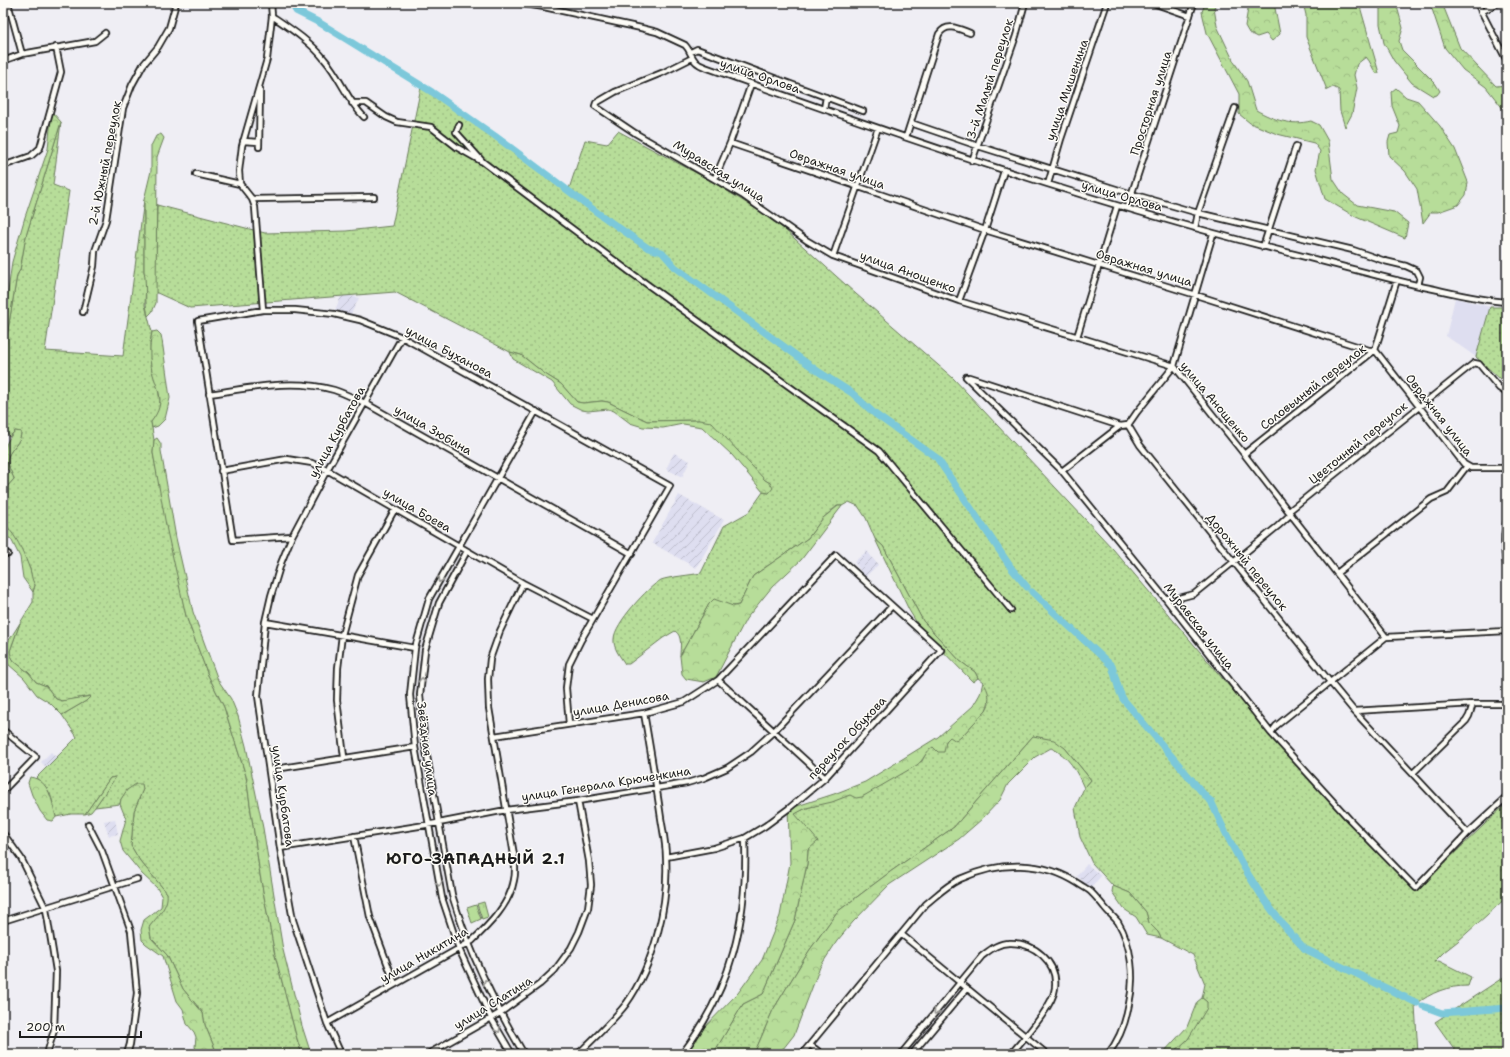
<svg xmlns="http://www.w3.org/2000/svg" width="1510" height="1057" viewBox="0 0 1510 1057" font-family="'Shantell Sans',sans-serif">
	<style>
		.built { fill: #dedef0 }
		.industrial { fill: url(#industrial-furrows) }
		.grass { fill: url(#grass-dots); stroke: #6a7c5a }
		.forest { fill: url(#forest-crowns); stroke: #6a7c5a }
		.park { fill: url(#park-tufts); stroke: #6a7c5a }
		.pitch { fill: #b7dd99; stroke: #6a7c5a }
		.lines { fill: none; stroke-linecap: round; stroke-linejoin: round }
		.river { stroke: #7bc8da; stroke-width: 7 }
		.minor-casing { stroke: #1c1c1c; stroke-width: 8 }
		.minor { stroke: #fdfcf7; stroke-width: 4.5 }
		.oneway { stroke: #989794 }
		.labels { text-anchor: middle; dominant-baseline: central; stroke-width: 3; stroke-linejoin: round; paint-order: stroke }
		.street-label { font-size: 12px; fill: #1c1c1c; stroke: #fdfcf7 }
		.district-label { font-size: 16px; font-weight: bold; letter-spacing: 1px; fill: #1c1c1c; stroke: #fdfcf7 }
	</style>
	<defs>
		<pattern id="industrial-furrows" width="10" height="10" patternUnits="userSpaceOnUse"><rect width="10" height="10" fill="#dedef0"/><path d="M-1 1l2-2M0 10L10 0M9 11l2-2" fill="none" stroke="#bebecd"/></pattern>
		<pattern id="grass-dots" width="8" height="8" patternUnits="userSpaceOnUse"><rect width="8" height="8" fill="#b7dd99"/><path d="M2 2h.1M6 6h.1" fill="none" stroke="#9dbd83" stroke-width="1.8" stroke-linecap="round"/></pattern>
		<pattern id="forest-crowns" width="20" height="18" patternUnits="userSpaceOnUse"><rect width="20" height="18" fill="#b7dd99"/><path d="M2 6a3 3 0 1 1 6 0M12 15a3 3 0 1 1 6 0" fill="none" stroke="#9dbd83"/></pattern>
		<pattern id="park-tufts" width="24" height="20" patternUnits="userSpaceOnUse"><rect width="24" height="20" fill="#b7dd99"/><path d="M3 7l-1-3M5 7V3M7 7l1-3M15 17l-1-3M17 17v-4M19 17l1-3" fill="none" stroke="#9dbd83"/></pattern>
	</defs>
	<rect width="100%" height="100%" fill="#efeef4"/>
	<filter id="ink" filterUnits="userSpaceOnUse"><feTurbulence type="fractalNoise" baseFrequency=".025" numOctaves="2"/><feDisplacementMap in="SourceGraphic" scale="8" xChannelSelector="R" yChannelSelector="G"/><feConvolveMatrix kernelMatrix="1 2 1 2 8 2 1 2 1" color-interpolation-filters="sRGB"/></filter>
	<g filter="url(#ink)">
		<!-- built -->
		<path class="built" d="M1455 298 1490 307 1476 357 1446 336Z"/>
		<!-- industrial -->
		<path class="industrial" d="M342 294 359 298 351 314 335 310Z
			M674 453 690 461 682 477 666 469Z
			M679 495 724 520 696 568 652 543Z
			M867 551 878 565 865 577 854 562Z
			M51 752 57 758 47 768 41 762Z
			M115 819 118 834 109 836 104 821Z
			M1087 864 1101 876 1091 888 1077 876Z"/>
		<!-- grass -->
		<path class="grass" d="M421 87 569 189 585 140 607 144 618 131 713 182 775 221 856 294 953 378 1113 549 1250 711 1354 828 1412 887 1420 886 1507 803V897L1458 941 1444 952 1434 962 1439 961 1471 977 1468 986C1447 986 1432 992 1415 1005L1418 1054H1172L1188 1039 1207 1002 1202 998 1205 984 1193 955 1161 938 1158 932 1149 923 1146 912 1130 893 1113 886 1092 863 1080 837 1075 808 1084 788 1091 780 1065 748 1047 739 1033 736 954 827 890 872 837 912 809 951 773 1010 754 1054H713L743 1004 763 994 795 920 807 864 808 850 805 827 794 814C810 805 825 804 841 798 869 788 895 774 922 761L927 751 933 747 938 752 950 736 961 737 986 710 989 704 983 682 978 678 975 672 960 661 923 621 883 546 875 539 866 518 858 506 849 502 842 506H837L823 518 808 538 753 576 739 605 733 606 709 604 680 656C680 648 683 636 675 631L663 638 629 664H625C620 656 613 648 614 639 614 624 648 587 661 580 668 577 692 575 701 573L724 526 749 512 763 492 769 493 770 483 765 480 699 420 647 421 608 402 602 401 583 403 577 402 561 384 545 374 521 355 510 352 395 292 190 308 155 292 157 205 265 233 346 231 392 226Z
			M61 122 53 185 69 191 45 351 123 356 144 200V271L146 282 145 305 152 332 150 343 151 367 158 389 160 401 159 413 151 422 154 440 153 453 186 616 208 675 224 707 246 776 260 875 275 955 297 1039 302 1054H217L205 1025 203 1013 183 989 167 955 151 938 149 927 163 909 167 893 140 861 131 846 134 811 143 789 121 799 120 804 95 807 115 777 110 778 85 814H71L56 817C52 800 52 789 36 778L77 737 62 715 86 701 90 696 62 701 56 699 46 686 36 682 29 673 14 661 11 656 10 651 20 623 33 602V592L35 585 32 580 30 569 8 527 3 525V491L14 479C12 473 6 464 8 457 11 448 21 443 21 432L15 431 9 437 3 423V354L5 348 17 275 20 270 26 236Z
			M1490 307H1507V379H1500L1476 357Z
			M1507 975V1054H1460L1455 1050 1435 1022Z"/>
		<!-- forest -->
		<path class="forest" d="M1205 3H1216L1214 8 1217 26 1234 62 1247 81 1256 110C1274 120 1291 126 1311 121L1319 125 1328 141 1333 179 1343 194 1357 205 1394 212 1408 223 1405 238 1356 217 1325 199 1316 169 1320 151 1314 143 1277 134 1250 123 1239 114V94L1207 33 1202 12Z
			M1249 3H1274L1280 34 1272 41 1266 34 1257 37 1249 33 1245 26Z
			M1303 3H1359L1379 73H1376C1372 68 1371 62 1366 57L1357 64 1354 75 1357 88 1352 114 1345 127 1340 111 1339 90 1333 87 1327 90 1306 37V15Z
			M1380 3H1396L1403 28 1399 41 1402 50 1435 83 1440 91 1437 95 1433 96 1412 83 1394 61 1384 43 1380 24Z
			M1430 3H1442L1460 48 1496 86 1507 85V117L1504 110 1486 87 1463 70 1445 48Z
			M1396 88 1406 97 1418 101 1440 126 1455 149 1468 182 1466 195 1458 205 1438 212H1431L1423 223 1417 189 1405 171 1389 156 1388 142 1390 135 1398 133 1400 126 1392 106 1391 92Z
			M53 113 61 122 26 236 20 270 17 275 5 348 3 354V329L12 262 25 217 48 149 51 118Z
			M161 134 164 138 157 157 156 303 152 312 148 316C144 301 147 286 144 271V200L151 171V146L156 136Z
			M157 331 161 335 162 340 170 398 165 419 158 426 152 428 151 422C169 399 155 389 151 366 149 355 150 343 152 332Z
			M510 352 521 355 545 374 561 384 577 402 583 403 602 401 608 402 647 421 699 420 711 422 765 480 770 483 773 488 769 493 763 492 732 455 702 427 683 424 663 428 643 427 630 423 614 411 608 409 588 411 582 410 570 404 552 382 513 359Z
			M15 431 21 432C21 443 11 448 8 457 6 464 12 473 14 479L3 491V482L9 471 3 466C3 451 5 442 15 431Z
			M157 438 161 444V451L176 538 193 612 218 680 231 699 238 716 246 746 263 828 283 950 302 1026 311 1054H302L297 1039 275 955 260 875 246 776 224 707 208 675 186 616 167 531 153 453 154 440Z
			M838 506H842L801 560 772 587 746 619 716 677 704 682 686 679 682 674 680 656 709 604 714 599 733 606 739 605 753 576 808 538 823 518Z
			M3 525C14 529 25 556 29 567 32 574 31 579 35 585L33 592 23 578 20 557 11 539 3 535Z
			M875 539 883 546 923 621 960 661 975 672 978 678 973 682 920 628 909 610Z
			M20 623 10 651 11 656 14 661 29 673 36 682 46 686 56 699 62 701 91 696 86 701 62 715 50 703 37 695 24 678 8 664 3 655 6 645Z
			M983 682C989 691 991 699 986 710L961 737 956 741 950 737 946 741 944 752H938L933 747C925 752 924 760 917 765L862 797 856 798 850 795 832 802 806 808 795 814 818 841 808 850 807 864 795 920 763 994 743 1004 713 1054H682L697 1035 738 993 762 960 780 916 790 863 788 809 834 794 865 782 938 737 973 706 980 694Z
			M1033 736 1054 740 1065 748 1091 780 1084 788C1076 770 1069 756 1051 748L1035 757 1008 784 1000 800 982 819 959 839 889 885 853 922 837 941 820 967 794 1035 779 1054H754L773 1010 809 951 837 912 890 872 954 827Z
			M30 777C50 780 52 802 56 817L53 821 47 820 40 811 32 795 28 783Z
			M116 777 95 807 91 812 85 814 110 778Z
			M136 784H142L143 789 134 811 131 846 140 861 167 893C169 906 157 917 149 927L151 938 167 955 183 989 203 1013 205 1025 217 1054H198L195 1047 196 1037 194 1032 187 1024 183 1009 177 1001 163 956 146 944 142 940 141 930 144 920 161 907 162 897 157 888 142 874 123 851 120 841 126 819 120 804 121 799 127 790Z
			M1113 886 1130 893 1146 912 1149 923 1158 932 1161 938 1147 935 1136 917 1124 909 1112 892Z
			M1202 998 1207 1002V1008L1188 1039 1172 1054H1162L1187 1027 1197 1002Z"/>
		<!-- park -->
		<path class="park" d="M484 902 488 917 482 919 477 904Z"/>
		<!-- pitch -->
		<path class="pitch" d="M476 905 481 919 472 923 467 908Z"/>
		<g class="lines">
			<!-- river -->
			<path class="river" d="M291 3 296 11 320 23 432 92 495 136 598 213 648 248 662 252 675 267 819 372 852 393 875 414 937 458 1012 569 1027 587
				M1032 592 1112 666 1119 690 1123 699 1207 798 1211 801C1234 854 1264 908 1305 949L1417 1003
				M1423 1006 1442 1013 1507 1008"/>
			<!-- minor casing -->
			<g class="minor-casing">
				<path id="minor" d="M8 3 22 54
					M519 3 544 7 641 28 657 32 685 45C690 50 691 57 696 62 698 64 702 66 705 67 903 138 1102 207 1306 257 1344 267 1382 277 1420 286 1449 292 1477 300 1507 302
					M1153 3 1190 16
					M1477 3 1507 61
					M1481 12 1498 3
					M272 16C291 29 311 42 325 60 340 77 347 100 364 117
					M691 52 697 49 863 111
					M692 58 664 72 615 92 596 103 595 106 635 133 742 195 806 240 833 256 959 301 1174 366 1244 454 1386 637
					M3 61 22 54 95 41 105 33
					M352 103H366L386 117 397 122 431 127 458 148 481 161
					M824 109 826 97
					M911 123 978 146 1132 194 1198 213 1353 250 1385 261 1406 266 1417 271 1420 277 1418 285
					M459 125 456 132 483 162 630 272 879 451 1011 610
					M906 137 939 34C947 22 959 29 970 33
					M243 141 259 142
					M730 143 985 230 1196 295 1369 350H1375
					M259 147 260 89
					M972 161 1016 36 1025 3
					M3 166 31 156 40 148 61 72 56 47
					M196 174 240 184
					M715 178 730 143 751 84
					M1048 184 1061 139 1107 3
					M252 199 374 197
					M1127 208 1194 3
					M1195 228 1198 213 1235 108
					M1263 247 1296 146
					M833 256 878 128
					M959 301 985 230 1004 171
					M263 310 255 207 252 199 240 184 239 171 242 146 267 59 272 16 271 3
					M83 312 94 266 95 251 106 220 123 108 132 85 143 65 158 47 169 28 176 3
					M1077 337 1117 206
					M1375 350 1464 464 1471 468H1507
					M1375 350 1397 280
					M966 377 1062 471 1165 598 1271 733 1350 820 1416 888 1468 833 1507 797
					M969 377 1120 426 1128 425 1140 445 1330 682 1354 711 1468 833
					M209 394C250 388 293 378 334 390 344 393 355 399 365 403L632 554
					M1128 425 1137 412 1174 366 1213 234
					M1244 454 1375 350
					M221 471 287 459 312 463 327 470 523 583 593 619
					M1062 471 1120 426
					M1289 511 1474 363 1479 364 1499 388 1507 393
					M1507 521C1503 530 1504 558 1507 567
					M292 536 233 540 198 321 263 310H295L334 314 360 320 402 337 670 486 581 640 569 664 566 688 569 724
					M467 551 439 603 425 650 420 695 425 745 452 895C469 951 494 1004 524 1054
					M3 552 8 554
					M1337 573 1431 499 1447 492 1467 466
					M1165 598H1179L1194 594 1278 526 1291 514
					M265 622 415 648
					M1386 637 1507 631
					M3 639 4 640
					M718 680 825 778
					M1354 711 1473 704H1507
					M3 730 36 757 3 791
					M1271 733 1276 726 1386 637
					M494 736 644 713 684 702 718 680 836 555 941 650 825 778 788 809 765 826 745 838 714 848 666 857
					M344 757 337 700 338 668 342 635 358 575 395 509
					M269 770 415 747
					M1413 773 1466 721 1469 716 1473 704
					M88 824 102 851 131 931 137 993 130 1044 127 1054
					M3 833 21 858 46 909 56 971 54 1030 47 1054
					M354 836 370 917 395 984
					M280 848 444 822 506 810 578 801 687 783 704 778 727 768 751 752 774 731 892 606
					M3 921 137 879
					M901 934 1047 1054
					M327 1023 472 941C489 925 510 904 514 880 516 872 515 863 514 855L489 708 488 679 490 659 500 631 523 583
					M810 1045 822 1054
					M341 1054 327 1023 293 920 280 848 258 696 265 622 271 596 281 563 292 536 327 470 402 337
					M428 1054 500 1013 540 984 555 970 571 948 579 932 588 908 591 885 589 861 578 801
					M512 1054 491 1018 459 949 442 898 415 747 410 695 415 648 429 599 536 411
					M578 1054C594 1038 612 1022 626 1004 654 965 669 904 666 857 666 844 663 831 661 818 656 783 650 748 644 713
					M682 1054C732 988 748 920 745 838
					M802 1054 926 904C937 895 947 885 960 879 999 861 1043 860 1079 884 1083 887 1088 889 1091 892 1096 897 1101 903 1105 908 1109 913 1114 917 1118 922 1132 945 1135 979 1129 1004 1126 1021 1119 1040 1108 1054
					M901 1054 982 956C990 950 998 943 1009 943 1034 942 1058 962 1055 988 1053 1007 1023 1039 1011 1054
					M912 1054 967 988"/>
			</g>
			<!-- minor -->
			<use href="#minor" class="minor"/>
		</g>
		<!-- one-way arrows -->
		<defs><path id="oneway-chevron" d="M-2-3.5L2.5 0L-2 3.5" fill="none" stroke-width="1.6" stroke-linecap="round" stroke-linejoin="round"/></defs>
		<g class="oneway">
			<use href="#oneway-chevron" transform="translate(440 580) rotate(119)"/>
			<use href="#oneway-chevron" transform="translate(422 680) rotate(-85)"/>
			<use href="#oneway-chevron" transform="translate(439 884) rotate(79)"/>
			<use href="#oneway-chevron" transform="translate(486 982) rotate(-114)"/>
			<use href="#oneway-chevron" transform="translate(936 1012) rotate(130)"/>
			<use href="#oneway-chevron" transform="translate(498 1030) rotate(60)"/>
		</g>
	</g>
	<g class="labels">
		<!-- street labels -->
		<g class="street-label">
			<text transform="translate(760 76) rotate(19)">улица Орлова</text>
			<text transform="translate(990 79) rotate(-72)">3-й Малый переулок</text>
			<text transform="translate(1067 90) rotate(-71)">улица Мишенина</text>
			<text transform="translate(1151 103) rotate(-72)">Просторная улица</text>
			<text transform="translate(105 163) rotate(-79)">2-й Южный переулок</text>
			<text transform="translate(837 169) rotate(19)">Овражная улица</text>
			<text transform="translate(719 171) rotate(32)">Муравская улица</text>
			<text transform="translate(1122 196) rotate(16)">улица Орлова</text>
			<text transform="translate(1144 268) rotate(17)">Овражная улица</text>
			<text transform="translate(908 272) rotate(20)">улица Анощенко</text>
			<text transform="translate(449 352) rotate(28)">улица Буханова</text>
			<text transform="translate(1313 387) rotate(-38)">Соловьиный переулок</text>
			<text transform="translate(1215 402) rotate(50)">улица Анощенко</text>
			<text transform="translate(1439 415) rotate(52)">Овражная улица</text>
			<text transform="translate(433 430) rotate(30)">улица Зюбина</text>
			<text transform="translate(337 432) rotate(-61)">улица Курбатова</text>
			<text transform="translate(1358 443) rotate(-39)">Цветочный переулок</text>
			<text transform="translate(417 510) rotate(30)">улица Боева</text>
			<text transform="translate(1247 562) rotate(51)">Дорожный переулок</text>
			<text transform="translate(1199 626) rotate(52)">Муравская улица</text>
			<text transform="translate(621 704) rotate(-10)">улица Денисова</text>
			<text transform="translate(847 738) rotate(-47)">переулок Обухова</text>
			<text transform="translate(427 749) rotate(83)">Звёздная улица</text>
			<text transform="translate(606 784) rotate(-9)">улица Генерала Крюченкина</text>
			<text transform="translate(283 796) rotate(82)">улица Курбатова</text>
			<text transform="translate(424 955) rotate(-30)">улица Никитина</text>
			<text transform="translate(493 1003) rotate(-32)">улица Слатина</text>
		</g>
		<!-- district labels -->
		<g class="district-label">
			<text x="476" y="858">ЮГО-ЗАПАДНЫЙ 2.1</text>
		</g>
	</g>
	<!-- margin -->
	<rect width="1510" height="1057" fill="none" stroke="#fdfcf7" stroke-width="16"/>
	<rect x="8" y="8" width="1494" height="1041" fill="none" stroke="#1c1c1c" stroke-width="1.5" filter="url(#ink)"/>
	<!-- scale -->
	<path d="M20 1031v6h121v-6" fill="none" stroke="#1c1c1c" stroke-width="2"/>
	<text x="26" y="1031" font-size="12" fill="#1c1c1c" stroke="#fdfcf7" stroke-width="3" paint-order="stroke">200 m</text>
</svg>
